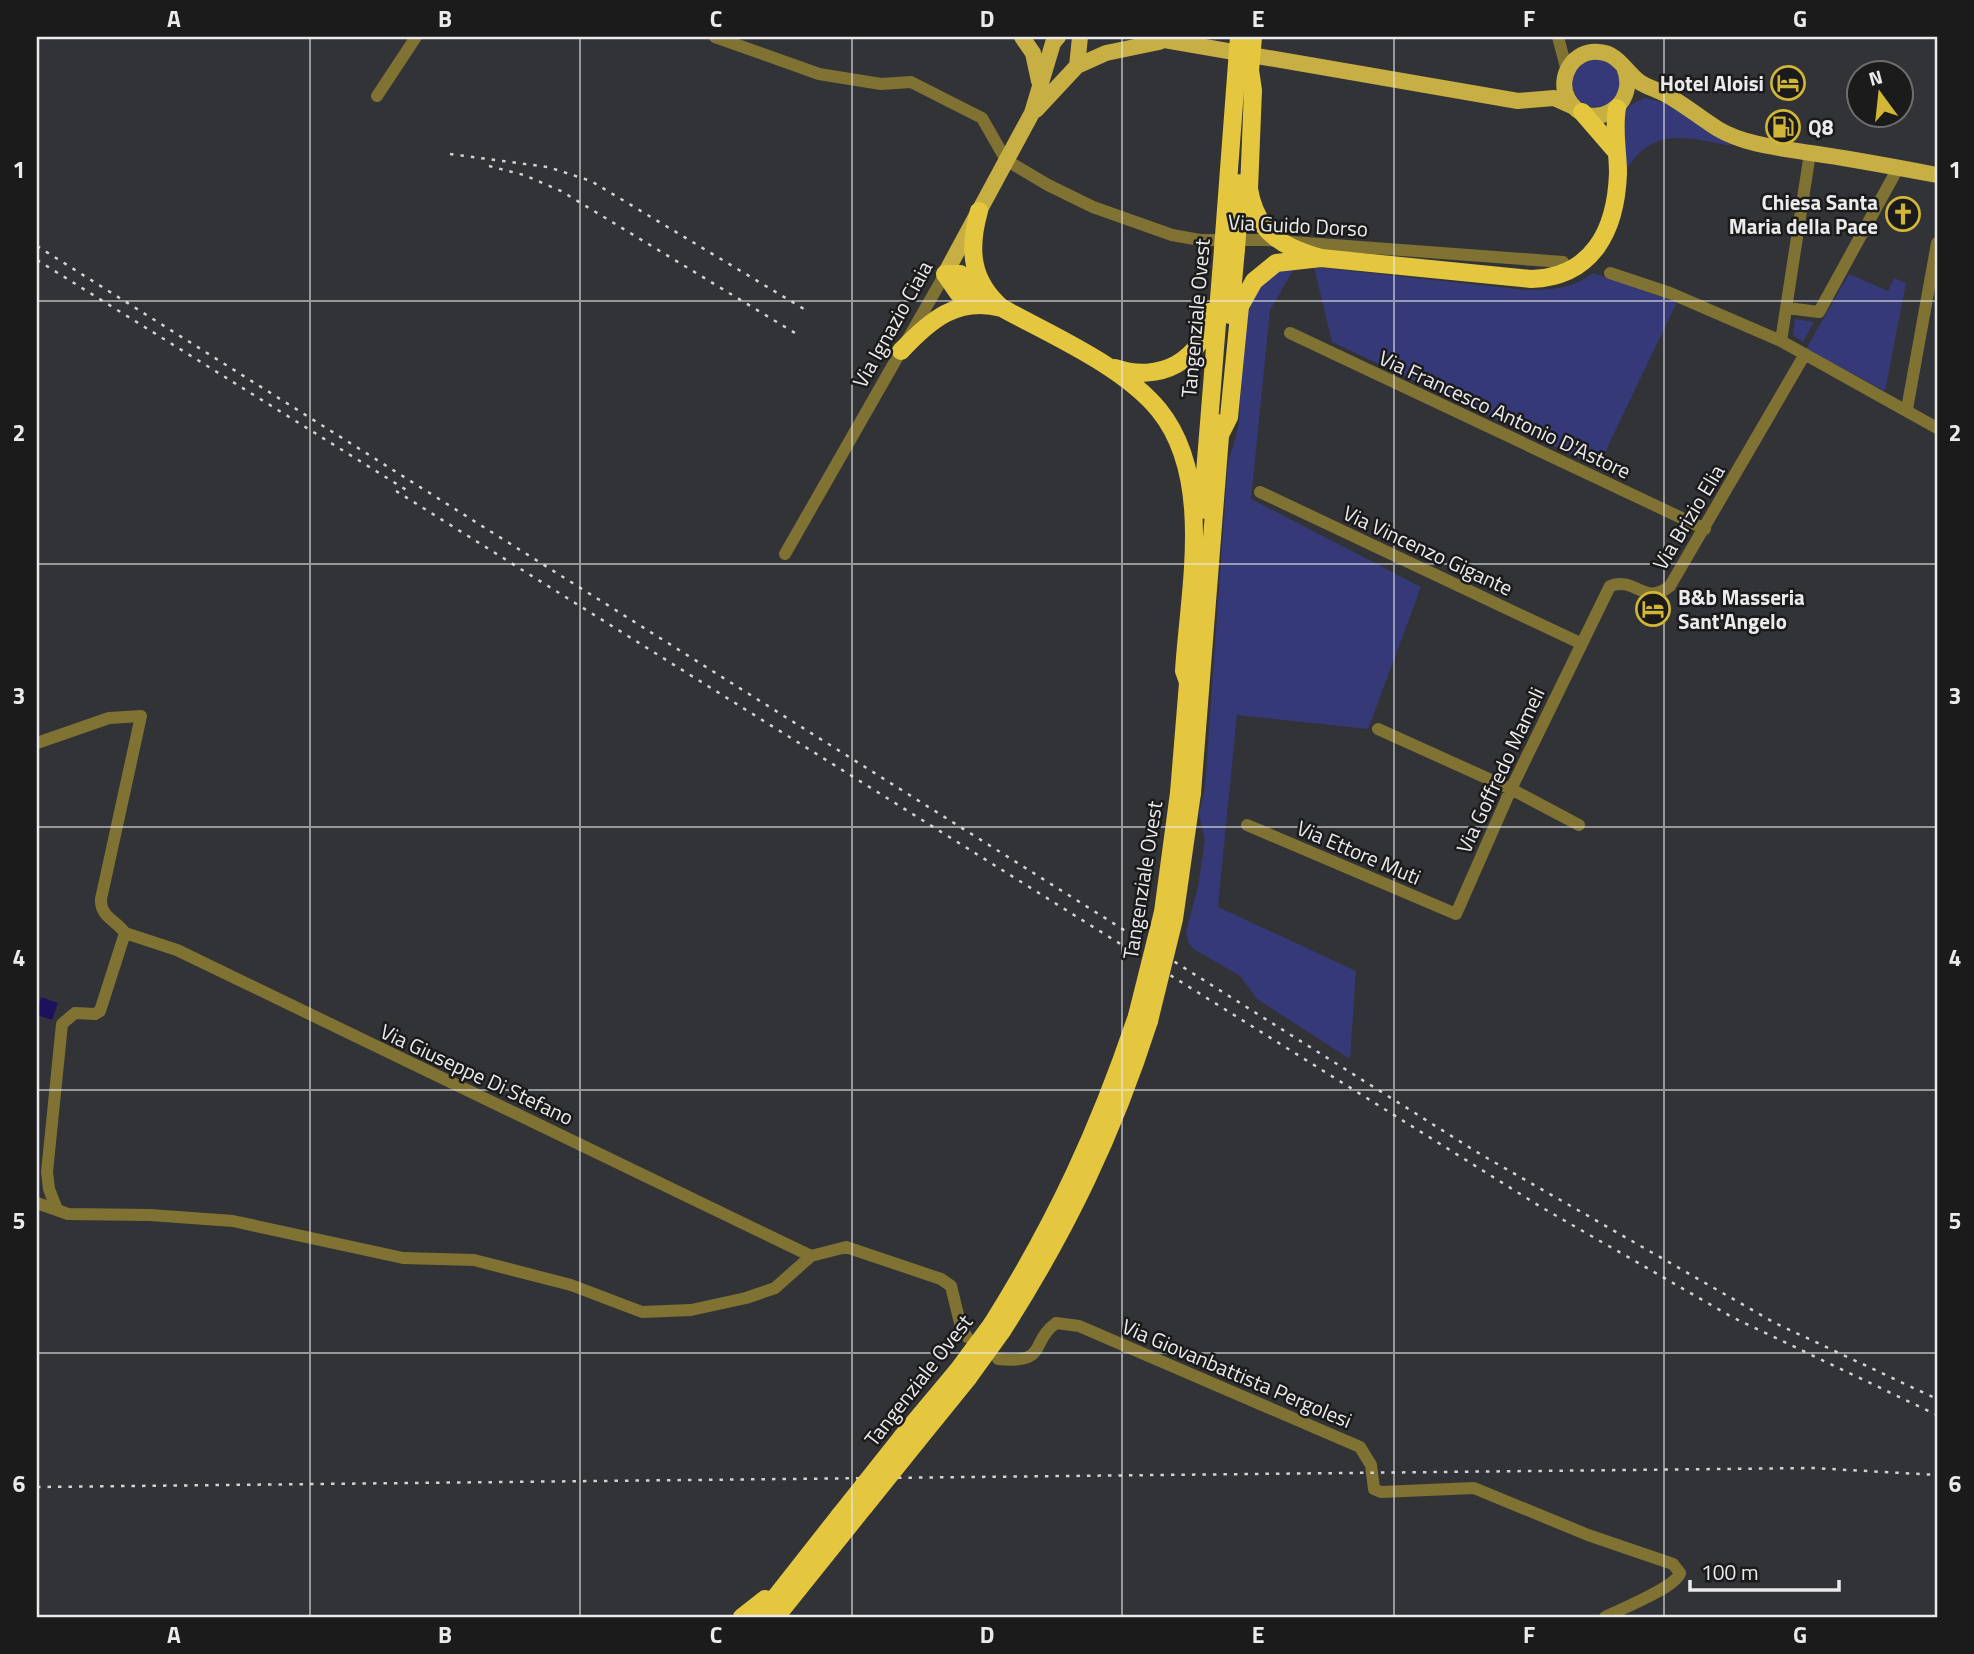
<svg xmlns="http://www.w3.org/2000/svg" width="1974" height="1654" viewBox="0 0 1974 1654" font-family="'Titillium Web',sans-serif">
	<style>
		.green { fill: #363977 }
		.water { fill: #1b115f }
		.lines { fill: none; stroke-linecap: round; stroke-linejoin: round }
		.minor { stroke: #807233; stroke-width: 12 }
		.major { stroke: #c7af43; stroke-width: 16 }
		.highway { stroke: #e4c73f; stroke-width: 18 }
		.rail { stroke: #d2d2d4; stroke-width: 2.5; stroke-dasharray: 3.5 7; stroke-linecap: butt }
		.highway-bridge { stroke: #e4c73f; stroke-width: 18 }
		.grid { fill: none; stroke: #ebebed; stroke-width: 2; stroke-opacity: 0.55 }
		.labels { text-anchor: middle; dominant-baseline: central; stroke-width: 5; stroke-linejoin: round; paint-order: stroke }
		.poi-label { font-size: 21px; font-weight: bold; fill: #ebebed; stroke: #1b1b1c; text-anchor: end }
		.street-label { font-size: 21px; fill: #ebebed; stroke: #1b1b1c }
		.neatline { fill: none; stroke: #ebebed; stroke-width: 2.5 }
		.grid-label { font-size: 23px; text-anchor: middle; font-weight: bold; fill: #ebebed }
	</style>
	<rect width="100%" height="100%" fill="#323336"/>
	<!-- green -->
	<path class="green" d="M1572 83a24 24 0 1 1 48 0a24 24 0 1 1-48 0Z
		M1645 98 1669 104 1732 146C1691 138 1651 125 1627 170L1621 116 1631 105Z
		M1295 267 1270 310 1251 499 1421 587 1368 729 1237 715 1218 907 1356 971 1350 1059 1257 999 1240 976 1192 948 1188 941 1186 932 1198 887 1205 840 1199 815 1205 787 1228 462C1232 448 1238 434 1239 420 1243 385 1237 308 1261 282 1270 273 1283 270 1295 267Z
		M1314 267 1526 290C1551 290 1573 289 1593 273L1677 302 1598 467 1332 342Z
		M1849 274 1888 291 1894 278 1906 283 1885 391 1806 349Z
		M1795 319 1814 322 1803 342 1793 335Z"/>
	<!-- water -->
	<path class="water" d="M41 997 58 1003 52 1020 37 1015Z"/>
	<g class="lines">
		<!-- minor -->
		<path class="minor" d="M715 37 819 74 881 84 911 82 982 118 1006 160 1048 185 1093 207 1172 235 1200 240H1266L1563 262
			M1558 37 1567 71
			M377 96 416 37
			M1610 273 1670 293 1781 341 1937 428
			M1787 308 1819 312 1898 168
			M1290 333 1705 529
			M1781 341 1810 153
			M1907 409 1937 243
			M1260 492 1580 643
			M785 554 945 274
			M1378 729 1511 789 1579 825
			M37 743 109 718 141 716 101 899C100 917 116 920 125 933L100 1011 95 1014 75 1013 62 1024 47 1172 49 1189 56 1207
			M1247 825 1456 914 1511 789 1610 586C1636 576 1644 607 1670 586L1805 354
			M125 933 177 950 811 1256
			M37 1203 68 1214 150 1215 233 1221 403 1258 474 1260 571 1285 642 1312 691 1310 746 1298 775 1288 811 1256 846 1247 941 1279 951 1286 961 1327 967 1337
			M998 1359C1049 1364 1029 1343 1056 1323L1079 1326 1360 1447 1371 1465 1374 1489 1381 1492 1474 1488 1588 1535 1673 1564 1680 1573C1675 1588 1621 1609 1605 1617"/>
		<!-- major -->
		<path class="major" d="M1022 37 1033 53 1039 81
			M1147 37 1518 101 1554 98 1574 107
			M1077 66 1080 37
			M1624 67C1641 108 1588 135 1568 99 1556 77 1574 49 1599 52 1619 53 1626 73 1641 83 1648 87 1657 90 1665 94 1684 104 1700 118 1718 129 1745 145 1781 148 1811 153 1853 159 1895 167 1937 175
			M1036 110 1077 66 1106 53 1159 42
			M945 274 1032 113 1053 43 1058 37"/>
		<!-- highway -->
		<path class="highway" d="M1582 112 1614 149
			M979 211C968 250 971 281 1002 308 1051 335 1123 366 1159 410 1214 478 1189 590 1184 671L1188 682
			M978 303 958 293 945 274H960L984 289
			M1230 315 1236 249
			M901 351C930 320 958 296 1002 308
			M1115 368C1158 383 1204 362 1209 312
			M1221 433 1229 417 1240 306 1254 281 1276 263 1321 258 1531 279C1593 277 1616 230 1618 173 1618 151 1613 131 1617 108
			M1202 510 1223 249
			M1179 793 1189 671
			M1192 793 1221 423
			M992 1324C1056 1222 1099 1129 1137 1016
			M1002 1331C1066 1231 1113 1134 1149 1021
			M902 1437 958 1370
			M917 1441 968 1378
			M742 1617 765 1599
			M760 1617 840 1515
			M776 1617 864 1507"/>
		<!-- rail -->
		<path class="rail" d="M450 154 548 167 591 181 809 312
			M489 166 524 175 561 191 795 333
			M37 246 1480 1154 1775 1323 1937 1399
			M37 260 408 491
			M396 491 1541 1207 1732 1317 1937 1415
			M37 1487 1813 1468 1937 1475"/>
		<!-- highway-bridge -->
		<path class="highway-bridge" d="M1250 70 1253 90 1249 189C1256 232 1282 247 1321 258
			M1249 82 1253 37
			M1223 249 1239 37
			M1236 249 1241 183
			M1137 1016 1163 912 1179 793
			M1149 1021 1174 919 1192 793
			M958 1370 992 1324
			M968 1378 1002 1331
			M864 1507 917 1441
			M840 1515 902 1437"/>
	</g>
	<!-- grid -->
	<path class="grid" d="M310 37V1617M580 37V1617M852 37V1617M1122 37V1617M1394 37V1617M1664 37V1617M37 301H1937M37 564H1937M37 827H1937M37 1090H1937M37 1353H1937"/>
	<!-- icons -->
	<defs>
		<g id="hotel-ring" transform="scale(1.75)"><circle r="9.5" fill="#1b1b1c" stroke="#d2b736" stroke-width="1.5"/><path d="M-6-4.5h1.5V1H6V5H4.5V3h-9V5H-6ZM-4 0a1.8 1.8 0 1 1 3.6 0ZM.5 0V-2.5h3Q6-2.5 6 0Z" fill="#d2b736"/></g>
		<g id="fuel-ring" transform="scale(1.75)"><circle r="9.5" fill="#1b1b1c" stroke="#d2b736" stroke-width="1.5"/><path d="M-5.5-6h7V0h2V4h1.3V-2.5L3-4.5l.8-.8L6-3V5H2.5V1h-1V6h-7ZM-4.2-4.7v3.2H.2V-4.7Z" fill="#d2b736"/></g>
		<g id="church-ring" transform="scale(1.75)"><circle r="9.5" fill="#1b1b1c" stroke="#d2b736" stroke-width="1.5"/><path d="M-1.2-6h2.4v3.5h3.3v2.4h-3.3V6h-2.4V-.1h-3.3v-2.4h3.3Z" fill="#d2b736"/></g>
	</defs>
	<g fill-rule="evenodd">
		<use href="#hotel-ring" x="1788" y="83"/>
		<use href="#fuel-ring" x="1783" y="127"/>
		<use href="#church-ring" x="1903" y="214"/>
		<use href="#hotel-ring" x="1653" y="609"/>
	</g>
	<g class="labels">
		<!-- poi labels -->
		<g class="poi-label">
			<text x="1764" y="83">Hotel Aloisi</text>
			<text x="1808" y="127" text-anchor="start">Q8</text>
			<text x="1878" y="202">Chiesa Santa<tspan x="1878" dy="24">Maria della Pace</tspan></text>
			<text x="1678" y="597" text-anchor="start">B&amp;b Masseria<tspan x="1678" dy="24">Sant'Angelo</tspan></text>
		</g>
		<!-- street labels -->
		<g class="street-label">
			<text transform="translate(1298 225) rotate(3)">Via Guido Dorso</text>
			<text transform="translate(1195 318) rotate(-85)">Tangenziale Ovest</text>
			<text transform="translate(892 324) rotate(-61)">Via Ignazio Ciaia</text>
			<text transform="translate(1505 414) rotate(25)">Via Francesco Antonio D'Astore</text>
			<text transform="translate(1688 517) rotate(-59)">Via Brizio Elia</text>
			<text transform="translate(1428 550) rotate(25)">Via Vincenzo Gigante</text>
			<text transform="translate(1500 770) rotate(-65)">Via Goffredo Mameli</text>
			<text transform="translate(1359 852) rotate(23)">Via Ettore Muti</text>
			<text transform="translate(1142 880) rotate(-81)">Tangenziale Ovest</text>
			<text transform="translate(477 1074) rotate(25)">Via Giuseppe Di Stefano</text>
			<text transform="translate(1237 1373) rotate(23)">Via Giovanbattista Pergolesi</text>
			<text transform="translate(918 1380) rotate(-52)">Tangenziale Ovest</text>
		</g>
	</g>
	<!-- border -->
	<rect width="1974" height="1654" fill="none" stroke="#1b1b1c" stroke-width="77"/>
	<!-- north arrow -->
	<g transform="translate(1880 94) rotate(345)"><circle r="33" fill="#1b1b1c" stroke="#6e6e70" stroke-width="2"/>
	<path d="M0-5L12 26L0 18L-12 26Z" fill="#d2b736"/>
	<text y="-10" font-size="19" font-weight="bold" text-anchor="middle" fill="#ebebed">N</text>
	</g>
	<!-- scale -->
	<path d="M1690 1580v10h149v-10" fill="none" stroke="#ebebed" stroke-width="3.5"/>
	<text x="1701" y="1580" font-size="21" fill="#ebebed" stroke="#1b1b1c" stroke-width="5" paint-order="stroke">100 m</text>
	<rect x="38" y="38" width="1898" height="1578" class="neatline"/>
	<g class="grid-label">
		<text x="174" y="27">A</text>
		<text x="445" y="27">B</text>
		<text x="716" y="27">C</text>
		<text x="987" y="27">D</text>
		<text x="1258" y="27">E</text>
		<text x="1529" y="27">F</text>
		<text x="1800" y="27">G</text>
		<text x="19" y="178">1</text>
		<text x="1955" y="178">1</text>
		<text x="19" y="441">2</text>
		<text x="1955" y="441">2</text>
		<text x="19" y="704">3</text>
		<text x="1955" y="704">3</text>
		<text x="19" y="966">4</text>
		<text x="1955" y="966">4</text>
		<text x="19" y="1229">5</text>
		<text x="1955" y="1229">5</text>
		<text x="19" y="1492">6</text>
		<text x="1955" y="1492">6</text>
		<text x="174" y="1643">A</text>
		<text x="445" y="1643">B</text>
		<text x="716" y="1643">C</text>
		<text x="987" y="1643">D</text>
		<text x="1258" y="1643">E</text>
		<text x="1529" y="1643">F</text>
		<text x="1800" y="1643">G</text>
	</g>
</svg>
